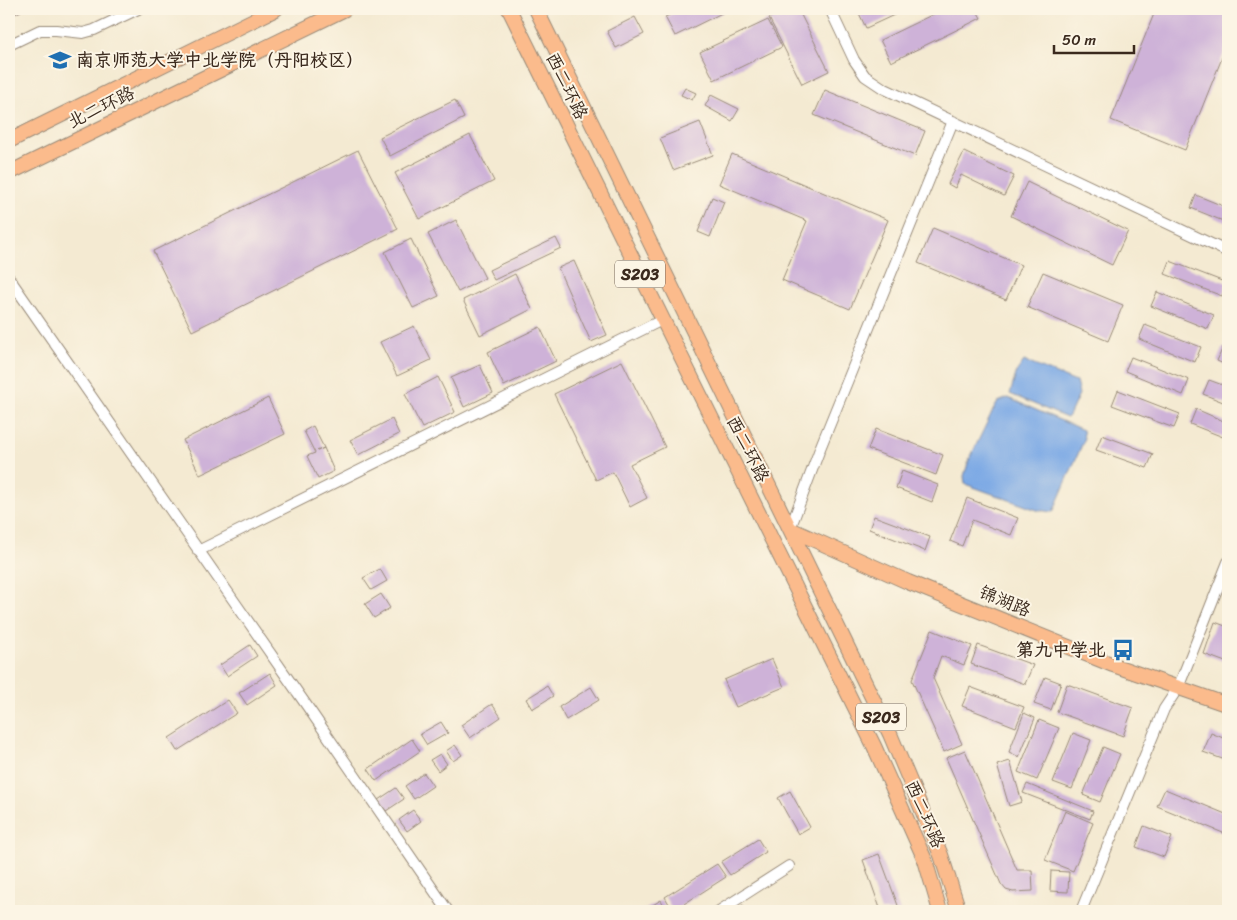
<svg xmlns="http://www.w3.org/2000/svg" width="1237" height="920" viewBox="0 0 1237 920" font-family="Sriracha,'LXGW WenKai TC',sans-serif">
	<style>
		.water { fill: #7ba9e5; stroke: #5b6a82 }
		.building { fill: #ceb2d8 }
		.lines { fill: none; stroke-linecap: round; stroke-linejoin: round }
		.minor-casing { stroke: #988a78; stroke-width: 12 }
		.major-casing { stroke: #988a78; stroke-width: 16 }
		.minor { stroke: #fff; stroke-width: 10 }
		.major { stroke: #fbbb8c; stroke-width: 14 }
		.labels { text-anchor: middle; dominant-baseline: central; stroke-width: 4; stroke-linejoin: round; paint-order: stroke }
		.shield { fill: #fcf5e5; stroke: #75675a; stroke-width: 1 }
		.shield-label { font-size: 16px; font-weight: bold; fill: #3b2a1e }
		.poi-label { font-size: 18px; font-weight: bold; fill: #3b2a1e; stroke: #fcf5e5; text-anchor: start }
		.street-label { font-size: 18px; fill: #3b2a1e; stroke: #fcf5e5 }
	</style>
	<rect width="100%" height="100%" fill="#fcf5e5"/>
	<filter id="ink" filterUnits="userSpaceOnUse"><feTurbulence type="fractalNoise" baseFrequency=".02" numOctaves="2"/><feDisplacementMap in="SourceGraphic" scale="10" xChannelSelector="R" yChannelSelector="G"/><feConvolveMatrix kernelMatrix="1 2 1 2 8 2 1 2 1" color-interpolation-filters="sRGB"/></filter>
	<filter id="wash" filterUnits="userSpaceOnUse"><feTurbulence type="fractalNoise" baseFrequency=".0096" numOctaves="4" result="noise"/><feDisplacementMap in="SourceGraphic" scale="20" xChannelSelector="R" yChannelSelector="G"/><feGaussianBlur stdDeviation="1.12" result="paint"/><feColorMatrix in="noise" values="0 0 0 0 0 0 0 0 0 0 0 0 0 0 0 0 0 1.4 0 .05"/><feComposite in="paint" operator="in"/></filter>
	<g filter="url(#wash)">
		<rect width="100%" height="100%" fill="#f4ead2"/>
		<!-- water -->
		<path class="water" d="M1024 361 1076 382 1079 394 1069 416 1067 418 1010 394 1017 371Z
			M1008 398 1083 430 1084 440 1053 512 1037 510 965 484 964 476 969 460 992 412 998 402Z"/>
		<g id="blocks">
			<!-- building -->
			<path class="building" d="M9 9H25L9 17Z
				M683 9H730L675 36 665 17Z
				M789 9H798L829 71 802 84 769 18Z
				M857 9H907L866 28Z
				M944 9H976L981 18 891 62 880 40Z
				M1156 9H1228V43L1185 150 1111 120Z
				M635 17 644 34 616 48 607 31Z
				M768 20 782 47 714 80 700 52Z
				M685 88 696 93 692 100 681 95Z
				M825 90 925 131 915 156 814 115Z
				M711 95 739 109 732 121 705 106Z
				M455 100 464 118 390 156 380 137Z
				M700 122 713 155 673 170 660 138Z
				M470 135 494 181 419 219 395 173Z
				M358 150 398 229 192 331 153 251Z
				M964 152 1014 176 1004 196 961 175 955 188 948 184Z
				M732 154 888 220 850 309 782 280 807 221 719 184Z
				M1027 182 1128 231 1112 265 1011 216Z
				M1196 195 1228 208V223L1191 208Z
				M712 197 724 202 710 237 698 232Z
				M456 220 485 278 458 292 428 234Z
				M933 228 1021 265 1006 300 918 263Z
				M556 238 561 248 494 280 489 270Z
				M411 239 439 296 413 308 385 252Z
				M574 261 607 335 591 342 558 268Z
				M1170 261 1227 283 1222 296 1165 274Z
				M1043 272 1123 305 1108 341 1027 307Z
				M515 274 532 309 480 335 463 300Z
				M1157 292 1214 315 1208 329 1151 306Z
				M1145 325 1201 347 1195 362 1139 339Z
				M414 326 431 360 397 376 380 342Z
				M540 327 556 361 504 386 488 352Z
				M1223 347 1228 349V366L1217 361Z
				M1131 357 1189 380 1183 395 1125 371Z
				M622 361 665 447 630 464 647 498 630 507 613 472 596 480 554 394Z
				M480 365 493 393 464 407 451 378Z
				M438 377 455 412 422 428 405 394Z
				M1209 380 1228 387V404L1203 394Z
				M1118 390 1180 414 1174 428 1112 405Z
				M268 398 285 434 200 475 183 440Z
				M1196 409 1228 423V439L1190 424Z
				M392 419 399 434 358 455 350 440Z
				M313 426 324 448 317 451 324 448 334 471 318 479 307 456 315 453 304 431Z
				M876 429 943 455 936 475 868 449Z
				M1102 435 1153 454 1147 468 1096 450Z
				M902 471 938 485 932 502 896 488Z
				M967 498 1018 518 1011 535 972 520 962 546 950 541Z
				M874 516 930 537 925 551 869 529Z
				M380 569 387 581 371 590 363 578Z
				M381 594 390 608 374 618 365 604Z
				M1215 622 1228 627V663L1204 654Z
				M932 630 972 646 964 665 941 656 933 678 962 744 944 752 912 680Z
				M250 645 257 656 227 676 220 665Z
				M978 645 1033 665 1025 684 971 664Z
				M772 659 784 687 736 707 724 680Z
				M270 673 277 685 247 705 239 693Z
				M1045 677 1061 683 1051 710 1034 704Z
				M1067 684 1133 708 1123 736 1057 712Z
				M547 686 553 696 532 709 526 699Z
				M591 687 599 700 566 720 559 707Z
				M970 687 1024 707 1016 727 962 706Z
				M228 700 237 713 177 751 169 738Z
				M492 704 501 717 470 738 461 725Z
				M1024 713 1035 718 1019 757 1009 752Z
				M1039 720 1059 728 1037 780 1018 772Z
				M441 722 448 733 427 745 420 734Z
				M1073 733 1091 740 1072 789 1053 782Z
				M1211 733 1228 740V761L1203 752Z
				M412 739 420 751 376 781 368 769Z
				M455 745 462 755 453 761 446 751Z
				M1103 747 1120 754 1100 802 1083 795Z
				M965 750 1017 870H1032L1033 891 1013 892 1006 890 1001 884 946 758Z
				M440 754 447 764 438 771 430 760Z
				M1010 761 1022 802 1009 806 997 765Z
				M424 773 433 786 414 799 405 786Z
				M1027 784 1093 811 1090 819 1023 793Z
				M396 788 404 799 386 811 378 800Z
				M1165 789 1228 815V835L1157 806Z
				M790 791 810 827 798 834 778 798Z
				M413 810 421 821 407 831 399 820Z
				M1065 811 1093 823 1073 871 1045 860Z
				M1144 826 1172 837 1164 857 1136 847Z
				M758 839 766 852 730 875 721 862Z
				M879 854 900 911H881L863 860Z
				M717 864 726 877 673 911 665 897Z
				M1051 871 1069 872 1068 892 1050 891Z
				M661 900 667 911H643Z
				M743 905 747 911H732Z"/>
		</g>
	</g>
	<g filter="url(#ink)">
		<use href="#blocks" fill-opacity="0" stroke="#988a78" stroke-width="1"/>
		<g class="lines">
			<!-- minor casing -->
			<g class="minor-casing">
				<path id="minor" d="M830 9 854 60 865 76 883 88 1228 252
					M9 45 40 30H56L83 33 94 30 138 9
					M9 278 307 706 448 911
					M790 529 821 446 953 121
					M198 551 662 320
					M719 911 789 866
					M1081 911 1164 709 1178 688 1228 562"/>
			</g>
			<!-- major casing -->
			<g class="major-casing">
				<path id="major" d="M509 9 874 746 925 860 940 911
					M536 9 890 734 941 855 959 911
					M9 141 276 9
					M9 173 345 9
					M790 529 908 582 1113 665 1228 705"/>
			</g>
			<!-- minor -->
			<use href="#minor" class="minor"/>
			<!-- major -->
			<use href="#major" class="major"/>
		</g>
	</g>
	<!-- icons -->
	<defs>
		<g id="university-bare" transform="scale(1.725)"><path d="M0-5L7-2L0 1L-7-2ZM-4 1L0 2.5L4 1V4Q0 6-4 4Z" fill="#1f6fb2" stroke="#fcf5e5" stroke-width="2.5" paint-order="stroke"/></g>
		<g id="bus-bare" transform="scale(1.725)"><path d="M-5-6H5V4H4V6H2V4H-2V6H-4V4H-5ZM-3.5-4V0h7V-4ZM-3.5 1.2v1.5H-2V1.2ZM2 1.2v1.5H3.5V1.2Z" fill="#1f6fb2" stroke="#fcf5e5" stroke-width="2.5" paint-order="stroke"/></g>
	</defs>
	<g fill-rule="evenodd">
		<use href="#university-bare" x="60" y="60"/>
		<use href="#bus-bare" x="1123" y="650"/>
	</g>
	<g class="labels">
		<!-- shield labels -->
		<g class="shield">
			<rect x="615" y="260.5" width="50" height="27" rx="4"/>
			<rect x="856" y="703.5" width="50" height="27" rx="4"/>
		</g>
		<g class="shield-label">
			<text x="640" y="274">S203</text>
			<text x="881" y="717">S203</text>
		</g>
		<!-- poi labels -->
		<g class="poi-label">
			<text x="76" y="60">南京师范大学中北学院（丹阳校区）</text>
			<text x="1106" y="650" text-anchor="end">第九中学北</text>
		</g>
		<!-- street labels -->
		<g class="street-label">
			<text transform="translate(567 86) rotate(64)">西二环路</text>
			<text transform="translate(101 107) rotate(-26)">北二环路</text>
			<text transform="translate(748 449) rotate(63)">西二环路</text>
			<text transform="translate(1005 601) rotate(22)">锦湖路</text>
			<text transform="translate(925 814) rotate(66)">西二环路</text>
		</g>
	</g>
	<!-- margin -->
	<rect width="1237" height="920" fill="none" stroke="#fcf5e5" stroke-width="30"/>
	<!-- scale -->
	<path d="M1054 45v8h80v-8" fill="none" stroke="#3b2a1e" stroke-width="2.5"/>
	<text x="1062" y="45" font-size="15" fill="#3b2a1e" stroke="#fcf5e5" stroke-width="4" paint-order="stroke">50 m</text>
</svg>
